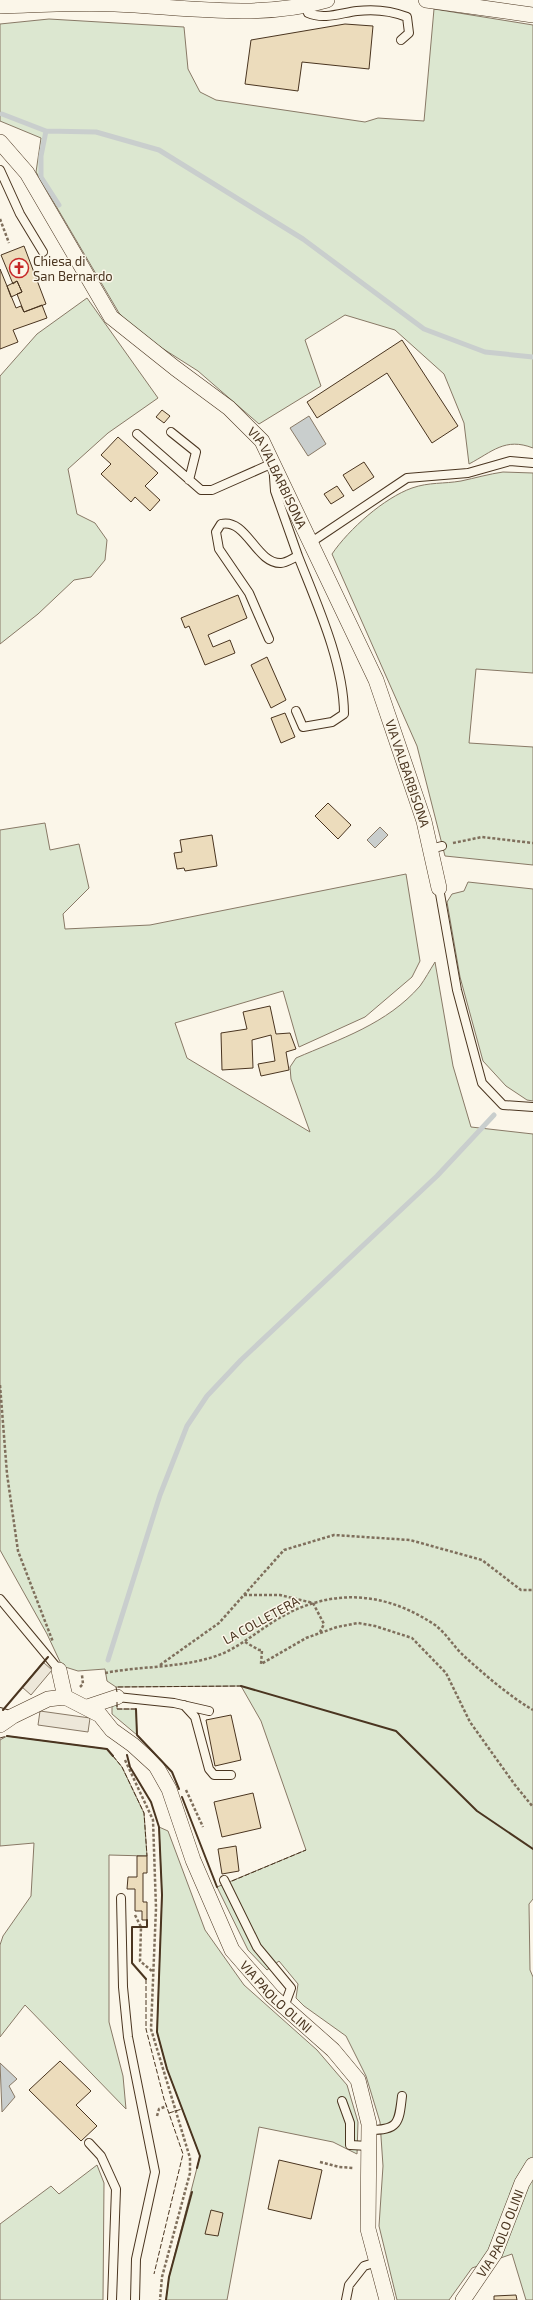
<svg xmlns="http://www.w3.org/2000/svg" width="533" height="2300" viewBox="0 0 533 2300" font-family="'Exo 2',sans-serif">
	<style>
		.green { fill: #dce7d0; stroke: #887966 }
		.parking { fill: #ede7d9; stroke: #887966 }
		.water { fill: #c9cecd; stroke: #887966 }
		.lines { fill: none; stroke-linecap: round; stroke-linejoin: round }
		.stream { stroke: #c9cecd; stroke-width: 5 }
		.building { fill: #ecdcbc; stroke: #4a3520 }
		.lane-casing { stroke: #4a3520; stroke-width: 10 }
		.street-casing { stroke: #4a3520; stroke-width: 16 }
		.path { stroke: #7f6f5c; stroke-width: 2.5; stroke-dasharray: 3 2; stroke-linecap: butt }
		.lane { stroke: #fbf6e9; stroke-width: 8 }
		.street { stroke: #fbf6e9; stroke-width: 15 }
		.fence { stroke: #4a3520; stroke-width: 1; stroke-dasharray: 5 2; stroke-linecap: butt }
		.wall { stroke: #4a3520; stroke-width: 2 }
		.labels { text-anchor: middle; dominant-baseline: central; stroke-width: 3; stroke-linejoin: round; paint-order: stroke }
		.poi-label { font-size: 13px; fill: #4a3520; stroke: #fbf6e9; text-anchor: start }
		.street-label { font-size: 13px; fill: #4a3520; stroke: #fbf6e9 }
	</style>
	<rect width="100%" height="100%" fill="#fbf6e9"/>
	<!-- green -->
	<path class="green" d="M434 9 533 25V448C505 437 492 452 469 464L464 423 444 374 395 330 345 315 305 340 321 386 259 424 198 371 135 331 119 313 36 172 41 138 0 121V24L49 19 184 27 188 69 200 92 216 100 365 122 378 118 424 121Z
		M87 298 158 398 108 433 68 469 77 514 95 523 107 540 105 560 91 577 74 580 38 614 0 644V376L37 334Z
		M503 472 533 473V673L476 669 469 743 533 747V865L445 856 417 746 332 554C349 529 384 498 412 488 429 482 444 484 461 481 475 478 489 474 503 472Z
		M45 823 50 850 79 844 89 888 63 914 65 929 150 925 406 874 420 961 412 977 365 1017 299 1047 283 991 175 1023 187 1058 310 1132 291 1079 290 1067 296 1058C340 1039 387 1024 420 986 425 979 430 970 435 962L453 1066 471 1127 533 1134V1899L529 1904 530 1970 533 1977V2300H526L512 2254 472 2268 449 2300H397L379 2226 383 2166 380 2122 366 2076 346 2036 304 2006 296 1998 298 1984 279 1961 267 1970 248 1950 217 1887 306 1850 261 1721 241 1686 116 1687 107 1681 105 1669 78 1671 62 1666 47 1634 0 1550V830Z
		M468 882 533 889V1101L527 1100 506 1086 483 1061 460 977 447 902 452 894 464 891Z
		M117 1697V1709H136L137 1735 112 1714V1703Z
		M7 1736 107 1749 122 1767 144 1813 147 1856 109 1855V2022L123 2076 126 2109 25 2005 0 2037V1945L3 1936 31 1896 34 1843 0 1846V1740Z
		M159 1827 168 1831 205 1930 244 1985 317 2050 347 2085 358 2122 357 2154 333 2142 259 2127 227 2300H166L169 2277 200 2156 167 2069 157 2032 162 1895Z
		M97 2165 104 2183 103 2300H0V2224L51 2186 59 2194Z"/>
	<!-- parking -->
	<path class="parking" d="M43 1662 52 1670 31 1695 22 1687Z
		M40 1711 90 1718 88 1732 38 1725Z"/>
	<!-- water -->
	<path class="water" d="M309 416 326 444 308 456 290 428Z
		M380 827 388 835 375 848 367 840Z
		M0 2063 17 2079 9 2086 15 2097 2 2112Z"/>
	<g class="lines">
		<!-- stream -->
		<path class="stream" d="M2 114 46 131 96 132 159 150 303 239 424 329 485 352 533 357
			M46 131 41 156V177L59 205
			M108 1660 160 1495 187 1426 207 1396 241 1360 437 1176 494 1115"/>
	</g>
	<!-- building -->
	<path class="building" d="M345 24 373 26 369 69 302 62 298 91 245 84 251 40Z
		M24 246 46 304 24 312 17 294 22 292 17 281 13 284 1 255Z
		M0 269 16 308 21 306 24 312 42 305 47 318 13 330 18 342 0 349Z
		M17 281 22 292 11 297 7 286Z
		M402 340 458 426 432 443 387 373 317 418 307 402Z
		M162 410 170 416 164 423 156 417Z
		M118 437 158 473 145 486 160 500 150 511 135 497 131 502 101 474 111 464 101 455Z
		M364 462 374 477 353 491 343 475Z
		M337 486 344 496 331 504 324 494Z
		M238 595 247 618 208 635 213 647 230 640 235 653 205 665 189 626 185 628 181 618Z
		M267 657 286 700 271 708 251 665Z
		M285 713 295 737 281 743 271 718Z
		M328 803 351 825 338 839 315 816Z
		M212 835 217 866 185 871 184 868 177 869 174 853 182 852 180 840Z
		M270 1006 276 1034 290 1033 296 1049 286 1052 289 1070 261 1076 258 1064 275 1061 271 1035 252 1040 253 1068 222 1070 221 1033 247 1029 243 1012Z
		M231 1715 241 1760 215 1766 206 1720Z
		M253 1793 261 1828 222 1837 214 1802Z
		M236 1846 239 1871 222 1874 218 1849Z
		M137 1856H147V1873H143V1902H147V1920H142V1911H135V1889H127L128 1877H137Z
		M60 2061 91 2091 76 2105 97 2126 81 2141 29 2090Z
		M279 2160 322 2170 311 2219 268 2209Z
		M211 2210 223 2213 218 2236 205 2234Z
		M516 2295 517 2300H494V2296Z"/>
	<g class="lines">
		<!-- lane casing -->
		<g class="lane-casing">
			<path id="lane" d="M305 3 308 13C324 20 341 13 357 11 374 9 392 11 407 17L409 33 401 40
				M0 170 20 214 43 252
				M171 432 196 452 189 480
				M137 434 201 490H212L273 463 275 491 298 556C293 558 286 563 281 563 256 564 247 518 221 524L216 532 219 549 249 593 269 639
				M310 543 407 478 468 473 510 461 533 463
				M296 711 303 727 332 722 344 714C344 663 316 602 298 556
				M430 849 442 846
				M439 888 457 990 482 1083 503 1105 533 1107
				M0 1599 59 1670
				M117 1697 174 1703 209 1711
				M184 1705 195 1717 209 1769 214 1775H231
				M0 1712 13 1716
				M224 1880 257 1947 291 1988 284 2007
				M121 1898 123 1987 128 2037 155 2172 136 2259 135 2300
				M342 2101 350 2123V2145L369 2146
				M369 2130C398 2130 399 2124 402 2096
				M89 2143 101 2156 116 2189 112 2300
				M346 2300 349 2285 364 2266 377 2262"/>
		</g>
		<!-- street casing -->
		<g class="street-casing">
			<g id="street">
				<path d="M426 0 533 15"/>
				<path d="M0 6C38 5 77 2 115 4 185 7 259 20 327 0"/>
				<path id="s1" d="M0 142 27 173 111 317 175 368 229 408 262 441 376 680 424 821 439 888"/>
				<path d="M59 1670 65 1697"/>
				<path d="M87 1707 117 1697"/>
				<path id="s2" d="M0 1725 13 1716 48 1699 65 1697 100 1715 112 1730 133 1745 156 1766 169 1789 193 1860 232 1950 272 1996 333 2050 358 2080 369 2124 368 2229 387 2300"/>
				<path id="s3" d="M463 2300 495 2253 522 2183 533 2165"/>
			</g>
		</g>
		<!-- path -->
		<path class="path" d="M0 219 9 243
			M453 843 482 837 533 843
			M0 1385 7 1474 18 1551 53 1642
			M244 1595H280L313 1603 324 1624 320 1632
			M245 1642 259 1650H262L261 1664 306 1638 337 1627 358 1623 375 1626 412 1638 446 1673 470 1722 515 1785 533 1807
			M160 1665 219 1623 284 1550 334 1535 410 1540 482 1560 521 1590H533
			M105 1673C141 1666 178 1668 213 1657 236 1650 255 1633 276 1620 329 1588 383 1590 435 1625 446 1633 454 1647 464 1656 485 1675 509 1696 533 1710
			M80 1687 83 1684 82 1675
			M125 1760 153 1820 156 1908 151 2029 190 2158V2173L162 2277 160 2300
			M186 1790 203 1827
			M135 1915 141 1927 140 1961 153 1972
			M157 2116 159 2109 167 2106
			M320 2162 339 2167 354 2168"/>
		<!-- lane -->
		<use href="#lane" class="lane"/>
		<!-- street -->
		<use href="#street" class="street"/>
		<!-- fence -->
		<path class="fence" d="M117 1692 116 1687 241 1686
			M117 1702V1709H136
			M0 1738 7 1736
			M113 1756 122 1767 144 1813 147 1856
			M232 1881 306 1850
			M146 1979V2029L164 2099 183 2154 154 2274
			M169 2113 182 2109"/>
		<!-- wall -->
		<path class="wall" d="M241 1686 396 1731 477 1811 533 1849
			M136 1709 137 1735 172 1772 179 1789
			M3 1710 48 1657
			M7 1736 107 1749 113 1756
			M127 1755 130 1767 151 1802 159 1827 162 1895 157 2032 167 2069 200 2156 197 2168
			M182 1797 217 1887
			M146 1979 132 1963V1927H147V1920
			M166 2300 169 2277 192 2192"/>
	</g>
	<!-- icons -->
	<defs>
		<g id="church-ring" transform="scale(1)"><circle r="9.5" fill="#fbf6e9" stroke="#c62828" stroke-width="1.5"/><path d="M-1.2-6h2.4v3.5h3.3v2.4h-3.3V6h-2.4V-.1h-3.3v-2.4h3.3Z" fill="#c62828"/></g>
	</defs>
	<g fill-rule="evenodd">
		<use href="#church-ring" x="19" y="268"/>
	</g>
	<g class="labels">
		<!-- poi labels -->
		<g class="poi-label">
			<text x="33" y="261">Chiesa di<tspan x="33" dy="15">San Bernardo</tspan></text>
		</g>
		<!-- street labels -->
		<g class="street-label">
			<text stroke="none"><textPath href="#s1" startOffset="443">VIA VALBARBISONA</textPath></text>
			<text stroke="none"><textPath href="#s1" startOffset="767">VIA VALBARBISONA</textPath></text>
			<text transform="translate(261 1620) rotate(-29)">LA COLLETERA</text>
			<text stroke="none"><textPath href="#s2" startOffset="451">VIA PAOLO OLINI</textPath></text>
			<text stroke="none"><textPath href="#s3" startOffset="77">VIA PAOLO OLINI</textPath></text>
		</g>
	</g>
</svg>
